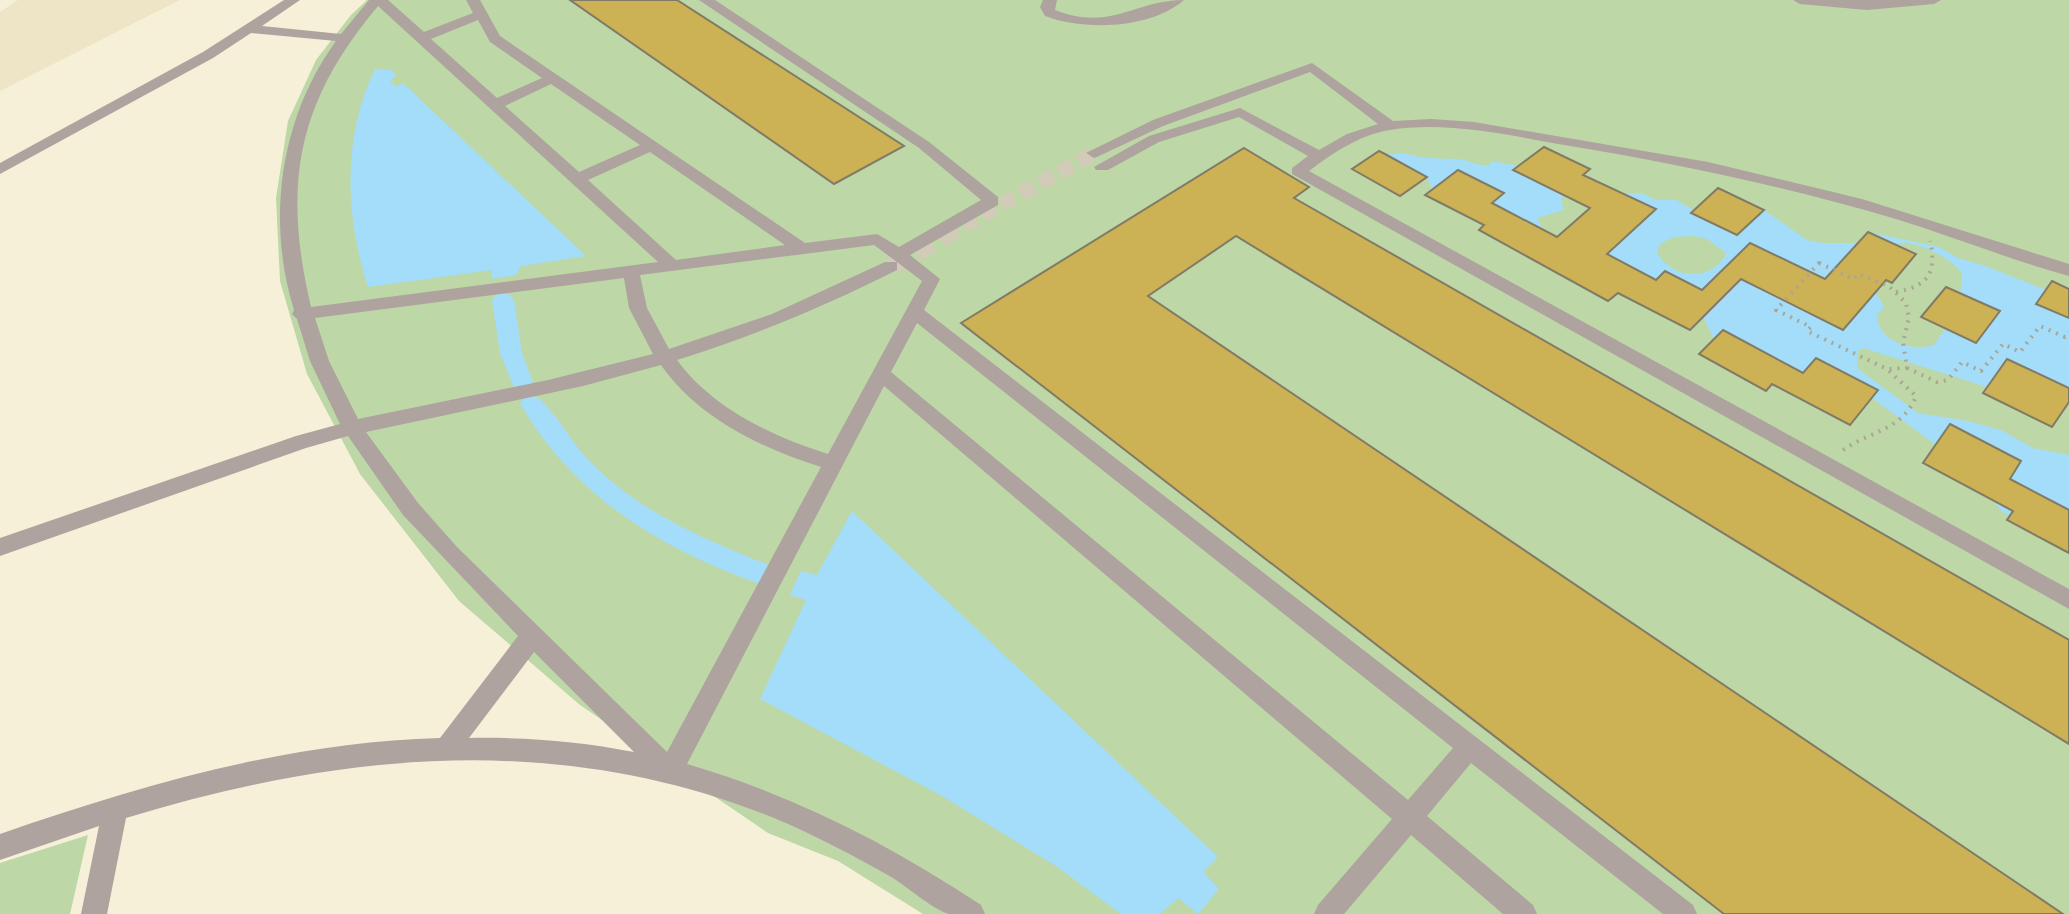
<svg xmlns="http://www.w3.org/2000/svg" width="2069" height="914" viewBox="0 0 2069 914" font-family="Poppins,sans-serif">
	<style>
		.built { fill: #eee5c7 }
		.green { fill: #bdd7a7 }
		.water { fill: #a3ddf9; fill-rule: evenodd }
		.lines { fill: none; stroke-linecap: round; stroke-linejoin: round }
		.canal { fill: #a3ddf9; fill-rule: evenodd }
		.building { fill: #ccb254; stroke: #817b66; stroke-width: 2 }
		.minor-tunnel-far1 { stroke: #d1cbb7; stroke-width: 15; stroke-dasharray: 15 7; stroke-linecap: butt }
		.minor-tunnel { stroke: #d1cbb7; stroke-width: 19; stroke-dasharray: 19 9; stroke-linecap: butt }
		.path { stroke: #aaa594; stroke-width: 4; stroke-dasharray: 2 6; stroke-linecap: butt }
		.minor { fill: #aea39f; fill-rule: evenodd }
	</style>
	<rect width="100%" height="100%" fill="#f7f0d9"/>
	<!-- built -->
	<path class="built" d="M18 0H180L0 91V12Z"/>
	<!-- green -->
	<path class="green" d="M367 0H2069V914H923L838 861 768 833 580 705 459 601 360 474 307 374 280 281 276 198 288 121 316 60 351 15Z
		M88 835 70 914H0V863Z"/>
	<!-- water -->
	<path class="water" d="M375 69 391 70 396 75 390 81 397 87 403 83 586 256 521 266 516 275 492 279V270L368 287C345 216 342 137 375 69Z
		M1405 153C1424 160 1438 158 1457 159 1469 160 1477 166 1489 165L1492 161 1519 166 1565 195 1561 198 1564 210 1537 218 1543 230 1504 210 1485 208 1503 193 1458 170 1432 190 1427 177 1385 154Z
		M1629 193H1642L1655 200H1676L1694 210 1692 214 1736 235 1764 210 1807 240 1822 243H1857L1843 259C1849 262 1858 265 1862 270 1865 273 1881 301 1884 307L1877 315C1878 342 1912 352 1934 345L1945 329 1976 343 1999 311 1960 293 1962 274C1954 259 1911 237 1895 244L1868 232 1939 247 1958 258 1983 265 2046 290 2036 304 2069 318V388L2007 359 1987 387 1863 348 1858 351 1857 368 1918 413 1968 421 2001 430 2033 448 2069 455V510L2027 488 2010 516 2001 511 1995 502 2021 461 1950 425 1936 445 1872 398 1878 390 1817 358 1799 378 1789 365 1723 330 1714 339 1703 317 1720 299 1666 271 1648 288 1570 250 1573 221 1606 226 1627 236 1655 210 1626 195ZM1693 236 1707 239 1725 252V256C1709 282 1673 279 1657 253L1660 244 1674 237Z
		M852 511 1218 857 1203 872 1219 889 1198 914 1178 898 1160 914H1121L1056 866 942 796 760 699 806 600 790 595 801 571 817 575Z"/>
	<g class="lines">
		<!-- canal -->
		<path class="canal" d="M503 293 510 295 514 300 522 353 533 382 530 388H514L500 353 492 300 496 295Z
			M532 395C547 399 571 441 584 455 633 509 702 539 769 565L773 573 769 581 760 584C662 550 572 495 520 403L524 397Z"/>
	</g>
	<!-- building -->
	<path class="building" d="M570 0H677L904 146 834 184Z
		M1544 147 1590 169 1583 175 1656 209 1607 254 1656 280 1665 271 1702 290 1750 243 1825 279 1868 232 1916 254 1892 283 1886 280 1843 330 1741 279 1690 330 1618 293 1608 301 1479 230 1484 225 1425 195 1458 170 1504 193 1492 203 1557 237 1590 208 1513 170Z
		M1244 148 1309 187 1294 198 2069 640V744L1236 236 1148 296 2063 914H1724L961 323Z
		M1379 151 1385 154 1427 177 1400 196 1352 169Z
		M1718 188 1764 210 1737 235 1691 213Z
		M2052 281 2069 289V318L2036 304Z
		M1946 287 2000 311 1976 343 1921 317Z
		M1723 330 1803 373 1816 358 1878 390 1850 425 1772 384 1766 391 1699 354Z
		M2007 359 2069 388V402L2052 427 1983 393Z
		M1950 424 2021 461 2010 479 2069 510V553L2007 520 2013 511 1923 463Z"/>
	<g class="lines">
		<!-- minor-tunnel-far1 -->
		<path class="minor-tunnel-far1" d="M944 237 1094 153"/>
		<!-- minor-tunnel -->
		<path class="minor-tunnel" d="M891 266 947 235"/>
		<!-- path -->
		<path class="path" d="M1819 263 1854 279 1858 274 1889 286 1906 303 1909 318 1903 342 1907 368 1887 369 1807 331 1811 327 1776 310Z
			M1896 292C1929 286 1937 272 1930 241
			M1907 368 1937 382 1948 380 1962 362 1981 371 2003 344 2020 352 2040 326 2065 337 2069 332
			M1843 450C1870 431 1903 430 1916 396L1887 369"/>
		<!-- minor -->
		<path class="minor" d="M284 0H300L262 26 341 34 369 0H388L424 32 473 13 466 0H480L500 36 805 243 877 234 899 247 981 200 919 148 699 0H715L929 142 998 197V205L910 255 940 279 924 310 1693 905 1697 914H1663L1471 763 1427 816 1533 905 1537 914H1503L1411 835 1344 914H1314L1318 905 1392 819 884 386 687 764C793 795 889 844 981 905L985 914C975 914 959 914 949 914 934 910 907 887 893 878 854 856 815 835 774 818 560 731 342 752 126 818L107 914H81L99 826 0 860V834C141 785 289 742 440 738L518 636 403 515 348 436 306 448 0 556V538L296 436 340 424 310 361 297 319 292 314 294 310C266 220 280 118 336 41L251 33 213 58 0 174V163L203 52ZM378 6 658 262 311 307C282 184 297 102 378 6ZM478 20 490 42 542 78 497 98 431 39ZM551 84 640 145 579 172 505 106ZM650 152 785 245 676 260 588 180ZM874 245 897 262H885L772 314 669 349 647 308 640 275ZM897 262 922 281 828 454C773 437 712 408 677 360 753 336 826 306 897 270ZM624 278 629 308 653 354 548 380 358 419 329 361 315 318ZM917 323 1453 748 1408 800 891 372ZM661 365C698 418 761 448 821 467L667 752 457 547 418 503 366 432 583 386ZM534 652 634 752C579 741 525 737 469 738Z
			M1043 0H1057L1055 10C1111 32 1135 0 1184 0 1151 29 1084 31 1045 16L1040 7Z
			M1793 0H1941L1934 4 1867 10 1800 4Z
			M1312 63 1393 121 1431 119 1474 122 1708 162 1862 199 2069 264V276C2011 260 1954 237 1896 219 1787 187 1676 163 1564 145 1507 135 1447 121 1390 130 1359 135 1333 153 1309 171L2069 589V609L1292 174V168L1308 156 1239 117 1159 142 1108 170H1096L1094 167 1149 136 1240 108 1319 150 1347 134 1378 124 1310 72 1163 126 1099 156 1094 158 1086 153 1153 120Z"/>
	</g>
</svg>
